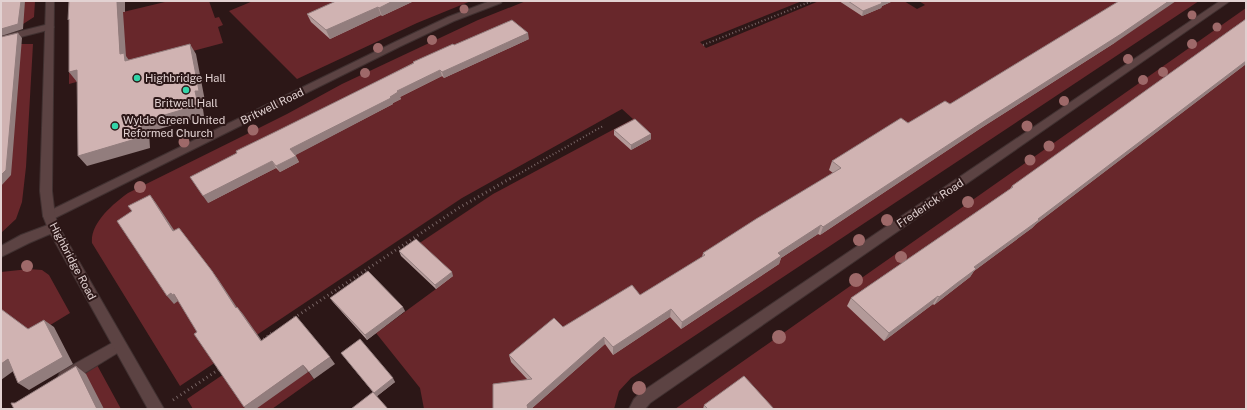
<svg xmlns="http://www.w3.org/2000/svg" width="1247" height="410" viewBox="0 0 1247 410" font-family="'Public Sans',sans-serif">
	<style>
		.green { fill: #68272b }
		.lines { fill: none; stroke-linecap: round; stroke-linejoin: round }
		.lane-casing { stroke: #413131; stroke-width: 2 }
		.street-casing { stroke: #413131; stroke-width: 2 }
		.secondary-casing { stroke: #413131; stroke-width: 2 }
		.path-far1 { stroke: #786565; stroke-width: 2; stroke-dasharray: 1 2.5; stroke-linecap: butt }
		.path { stroke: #786565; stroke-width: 3; stroke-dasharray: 1 3.5; stroke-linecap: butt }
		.lane { fill: #5c4343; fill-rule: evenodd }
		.street { fill: #5c4343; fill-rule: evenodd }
		.secondary { fill: #5c4343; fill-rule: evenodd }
		.tree { fill: #9e6969 }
		.wall { fill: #b39a99 }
		.shaded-wall { fill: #927d7d }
		.building { fill: #d0b3b2; stroke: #927d7d }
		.poi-dot { fill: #33d4a8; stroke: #2c1717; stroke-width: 1.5 }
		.labels { text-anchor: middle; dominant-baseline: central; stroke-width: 4; stroke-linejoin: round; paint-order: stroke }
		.poi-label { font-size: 11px; fill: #e2d2d2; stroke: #2c1717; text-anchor: start }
		.street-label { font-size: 11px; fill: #e2d2d2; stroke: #2c1717 }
	</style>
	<rect width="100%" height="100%" fill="#2c1717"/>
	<!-- green -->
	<path class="green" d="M1 1H35L34 17 20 26Z
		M169 1H209L215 18 219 17 223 25 218 27 223 43 69 84V25Z
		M253 1H471L417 23 297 79 229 11Z
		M526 1H802L700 42 706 48 819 1H904L917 9 925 5 919 1H1199L631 378 619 391 614 409H424L420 388 376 333 436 289 418 244 493 194 633 119 622 109 462 198 180 386 92 243C90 223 113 204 128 193L287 114 342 84 478 20Z
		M1246 8V409H675Z
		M16 44H33L26 167 22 202 16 219 1 233V47Z
		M29 269 42 270 49 275 70 313 1 355V272Z
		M280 336 314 379 272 409H193L187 399Z
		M97 365 121 409H24Z"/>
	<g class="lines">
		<!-- lane casing -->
		<g class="lane-casing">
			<path id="lane" d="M119 339 124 341 126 345 124 349 70 382 65 384 60 382 58 377 60 372Z"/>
		</g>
		<!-- street casing -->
		<g class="street-casing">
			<path id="street" d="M490 1H502L501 3 454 21 401 46 53 219 49 221 45 219 43 216 45 213 395 42 448 17Z
				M1220 1H1230L650 403 645 409H629L634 399 640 393Z
				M49 24 54 27 52 29 1 42V36Z
				M53 223 57 225 59 228 57 231 29 243 1 257V246L21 235Z"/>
		</g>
		<!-- secondary casing -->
		<g class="secondary-casing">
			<path id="secondary" d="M46 1H54L52 191 55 216 59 227 164 409H148L49 231 43 216 40 191Z"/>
		</g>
		<!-- path-far1 -->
		<path class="path-far1" d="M703 45 812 1
			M510 179 603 126"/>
		<!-- path -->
		<path class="path" d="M294 318 457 209 511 178
			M260 342 272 333
			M173 400 221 368"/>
		<!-- lane -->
		<use href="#lane" class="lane"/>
		<!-- street -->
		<use href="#street" class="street"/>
		<!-- secondary -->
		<use href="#secondary" class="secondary"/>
	</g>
	<!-- trees -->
	<g class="tree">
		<circle cx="464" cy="9" r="4.5"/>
		<circle cx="1192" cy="15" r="4.5"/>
		<circle cx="1217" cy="27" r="4.5"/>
		<circle cx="432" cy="40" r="5"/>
		<circle cx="1192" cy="44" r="5"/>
		<circle cx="378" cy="48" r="5"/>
		<circle cx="1128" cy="59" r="5"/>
		<circle cx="1163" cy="72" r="5"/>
		<circle cx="365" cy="73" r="5"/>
		<circle cx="1143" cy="80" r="5"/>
		<circle cx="1064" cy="101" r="5"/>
		<circle cx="1027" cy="126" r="5.5"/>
		<circle cx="253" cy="130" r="5.5"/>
		<circle cx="184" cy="142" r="5.5"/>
		<circle cx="1049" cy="146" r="5.5"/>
		<circle cx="1030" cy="160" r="5.5"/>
		<circle cx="140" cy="187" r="6"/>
		<circle cx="968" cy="202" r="6"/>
		<circle cx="887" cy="220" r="6"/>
		<circle cx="859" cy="240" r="6"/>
		<circle cx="901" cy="257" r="6"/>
		<circle cx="27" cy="266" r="6"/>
		<circle cx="856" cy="280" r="7"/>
		<circle cx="779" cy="337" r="7"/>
		<circle cx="639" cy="388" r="7"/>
	</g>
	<!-- wall -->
	<path class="wall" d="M414 1 382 16 381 15 330 39 311 22 307 14Z
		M839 1H893L882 6 881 8 862 16Z
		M1246 19V64L1036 224 1032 228 974 271 970 277 934 305 933 304 884 341 847 306 851 298 1010 189 1012 186Z
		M529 39 444 78 442 76 400 97 401 99 393 103V104L295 155 299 162 280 172 276 168 208 203 237 153 413 63V62L454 45Z
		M1116 42 981 128 820 235 818 234 781 258 779 264 681 329 670 317 613 355 605 344 531 409 527 379 511 362 509 355 563 327 640 295 702 257 703 253 833 173 829 170 832 161 908 123 950 104Z
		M614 130 651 139 631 150 614 135Z
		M399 251 453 276 436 289 401 256Z
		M330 298 405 311 367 340 333 302Z
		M341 353 395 382 377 396 373 392Z
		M704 405 774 409H703Z"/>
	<!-- shaded-wall -->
	<path class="shaded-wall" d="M21 1H25L23 29 1 36V29Z
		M118 1H125V12H123L126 56 131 63 132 72 120 54 117 2Z
		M393 1H414L382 16 379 8Z
		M883 1H893L882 6 881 8 862 16 863 11Z
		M1169 1H1176L1116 42 981 128 820 235 823 227 986 120Z
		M378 7 381 15 330 39 326 30Z
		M18 33 22 38 11 175 1 186V175Z
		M528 33 529 39 444 78 442 72Z
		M190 44 196 54 205 101 202 102 204 116 149 132 150 148 87 166 78 156 195 91Z
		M1246 61V64L1036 224 1032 228 974 271 970 277 934 305 939 297 974 267Z
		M77 70 85 80 77 82 69 72Z
		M440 70 442 76 400 97 401 99 393 103V104L294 156 290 149 390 97 397 91Z
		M651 134V139L631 150V145Z
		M296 156 299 162 280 172 276 166Z
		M272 161 276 168 208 203 203 196Z
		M150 195 156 203 180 239 173 231Z
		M821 225 818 234 781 258 779 264 681 329 682 322 778 253Z
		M179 228 218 279 242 315 236 308Z
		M452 272 453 276 436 289 435 285Z
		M171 293 174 294 179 303 178 301 174 304 167 296Z
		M938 296 933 304 884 341 889 333Z
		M237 307 243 314 267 348 261 341Z
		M403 307 405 311 367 340 365 335Z
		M671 309 670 317 613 355V347Z
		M44 320 54 327 73 364 29 390 18 383Z
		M604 337 605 344 531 409H528L527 405Z
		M330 357 335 364 314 379 309 372Z
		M8 359 19 367 1 380V364Z
		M303 365 308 372 256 409H246L244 407Z
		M76 366 86 374 104 409H97Z
		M393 378 395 382 376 397 374 393Z"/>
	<!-- building -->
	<path class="building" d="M1 1H21L18 24 1 29Z
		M69 1H118V2H117L120 54 124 53 125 61 190 44 199 91H195L198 105 141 122 142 137 78 156 77 70 69 72V19L68 20Z
		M336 1H393L379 8 378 7 326 30 307 14Z
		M848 1H883L881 2 883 3 863 11Z
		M1119 1H1169L1121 34 986 120 823 227 821 225 778 253 781 256 682 322 671 309 613 347 604 337 527 405 528 409H493V384L532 379 509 355 554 318 563 327 632 285 640 295 705 255 703 253 756 219 841 168 832 161 901 118 908 123 945 101 950 104Z
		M1246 19V61L1038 219 1039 220 974 267 976 269 957 283 939 297 938 296 889 333 851 298 1013 187 1012 186Z
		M512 20 528 33 442 72 440 70 397 91 398 92 390 97 391 98 290 149 296 156 276 166 272 161 203 196 190 177 237 153 236 151 277 131 414 63 413 62 453 44 454 45Z
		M18 33 6 170 1 175V37Z
		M635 119 651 134 631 145 614 130Z
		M150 195 173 231 179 228 212 271 236 308 237 307 261 341 296 316 330 357 309 372 303 365 244 407 194 334 197 332 174 294 172 295 171 293 167 296 117 221 132 211 128 206Z
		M416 239 452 272 435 285 399 251Z
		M368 271 403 307 365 335 330 298Z
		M1 309 28 329 44 320 63 357 18 383 8 359 1 364Z
		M360 339 393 378 374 393 341 353Z
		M76 366 97 409H14L11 403H15Z
		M744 376 774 409H708L704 405Z
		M373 392 388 409H351Z"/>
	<!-- markers -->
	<g class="poi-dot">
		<circle cx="137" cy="78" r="4"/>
		<circle cx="186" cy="90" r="4"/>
		<circle cx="115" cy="126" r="4"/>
	</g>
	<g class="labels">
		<!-- poi labels -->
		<g class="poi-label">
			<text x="145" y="78">Highbridge Hall</text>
			<text x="186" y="103" text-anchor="middle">Britwell Hall</text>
			<text x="123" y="120">Wylde Green United<tspan x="123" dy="13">Reformed Church</tspan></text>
		</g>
		<!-- street labels -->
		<g class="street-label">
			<text transform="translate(272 106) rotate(-26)">Britwell Road</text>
			<text transform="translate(930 203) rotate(-34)">Frederick Road</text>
			<text transform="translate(73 261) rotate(62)">Highbridge Road</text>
		</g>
	</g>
	<!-- border -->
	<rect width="1247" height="410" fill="none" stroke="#e2d2d2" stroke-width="4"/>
</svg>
